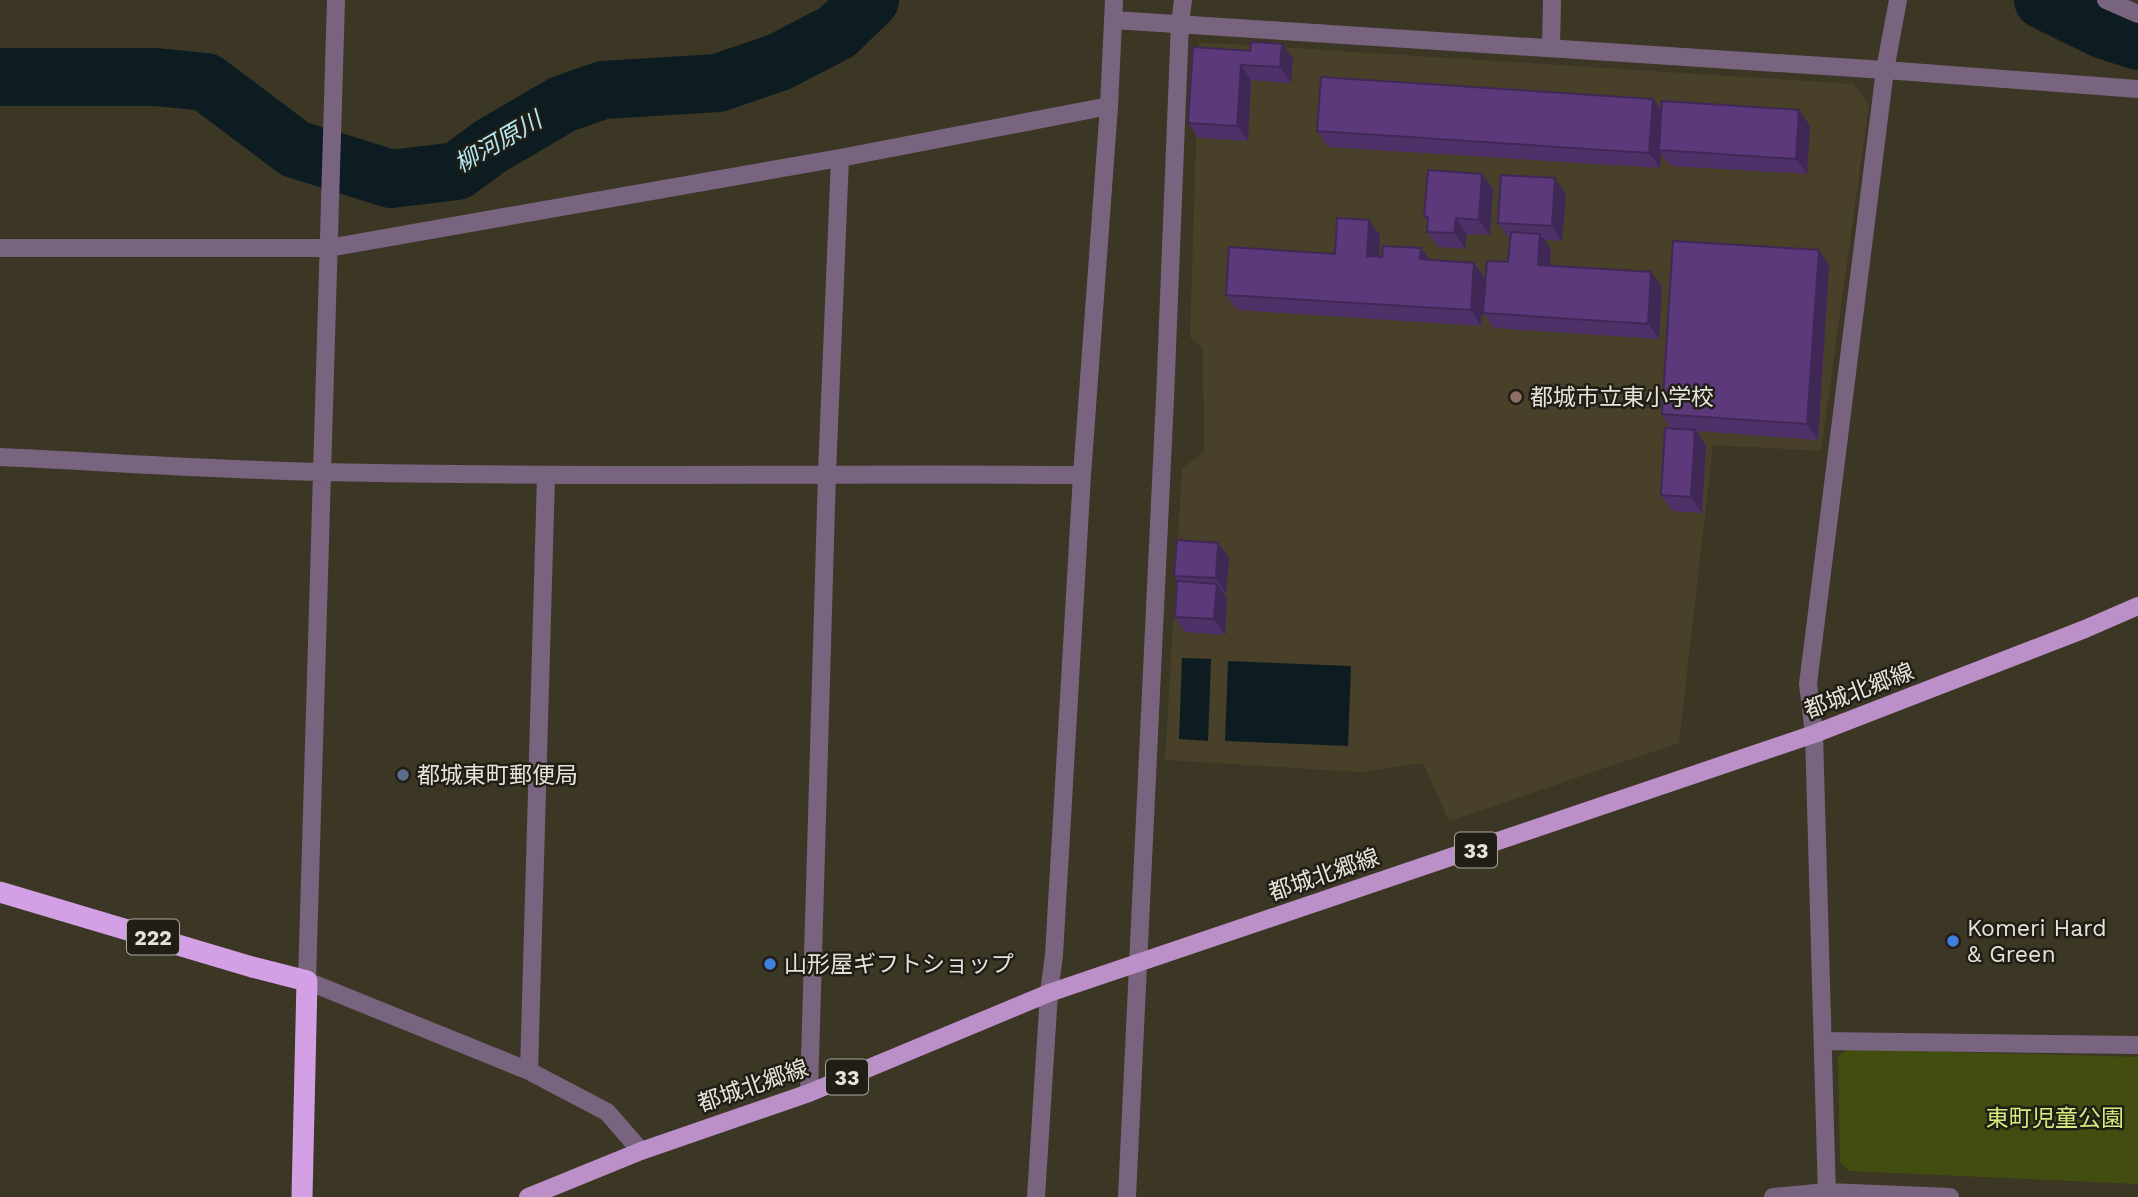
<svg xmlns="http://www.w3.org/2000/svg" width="2138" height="1197" viewBox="0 0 2138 1197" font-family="'Work Sans','Noto Sans JP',sans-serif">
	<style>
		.built { fill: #484029 }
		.green { fill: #424d10 }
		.water { fill: #0d1c20 }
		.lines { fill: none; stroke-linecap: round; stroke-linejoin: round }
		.river { stroke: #0d1c20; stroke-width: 58 }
		.minor { stroke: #796480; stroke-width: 18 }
		.major { stroke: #bb8fc8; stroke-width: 18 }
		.highway { stroke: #d4a0e5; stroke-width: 21 }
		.wall { fill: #4f316a }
		.shaded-wall { fill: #402856 }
		.building { fill: #5c397b; stroke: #402856; stroke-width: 2 }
		.education-dot { fill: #8d6e63; stroke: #201e16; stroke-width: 2.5 }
		.service-dot { fill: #5c6f8a; stroke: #201e16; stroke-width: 2.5 }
		.shop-dot { fill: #3f7fe0; stroke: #201e16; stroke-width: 2.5 }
		.labels { text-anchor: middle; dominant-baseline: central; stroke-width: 5; stroke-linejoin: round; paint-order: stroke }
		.shield { fill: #201e16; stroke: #aba89e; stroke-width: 2 }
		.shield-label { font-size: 21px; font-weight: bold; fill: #e6e3d8 }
		.poi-label { font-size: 23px; fill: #e6e3d8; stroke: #201e16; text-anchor: start }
		.street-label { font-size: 23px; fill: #e6e3d8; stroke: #201e16 }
		.park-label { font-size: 23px; fill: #d4ec7b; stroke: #201e16 }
		.water-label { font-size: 24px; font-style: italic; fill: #b3e8f5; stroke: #201e16 }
	</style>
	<rect width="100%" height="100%" fill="#3c3625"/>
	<!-- built -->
	<path class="built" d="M1199 42 1853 84 1869 104 1821 451 1713 445 1679 743 1449 821 1423 763 1361 772 1165 760 1182 469 1204 452 1203 349 1190 337Z"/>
	<!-- green -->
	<path class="green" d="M1847 1049 2138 1057V1184L1849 1171 1840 1162 1838 1057Z"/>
	<!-- water -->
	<path class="water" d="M1182 658 1211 659 1208 741 1179 739Z
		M1228 661 1351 666 1348 746 1225 741Z"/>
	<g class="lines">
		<!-- river -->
		<path class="river" d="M2043 0 2104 30 2138 41
			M0 77H156L206 82 295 149 391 179 457 171 491 146 563 104 603 90 718 83 779 62 837 32 870 0"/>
		<!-- minor -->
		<path class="minor" d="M336 0 307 981 529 1071 607 1112 641 1151
			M2106 0 2138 14
			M1114 20 1885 70 2138 89
			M1551 47 1552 0
			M0 248H328L840 158 1109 106
			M0 457C109 462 217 470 326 472 578 478 830 473 1082 475
			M1823 1041 2138 1045
			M529 1071 546 476
			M809 1093 827 473 840 158
			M1036 1197 1049 993 1054 955 1082 475 1109 106 1114 0
			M1127 1197 1165 398 1180 23 1183 0
			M1773 1197 1827 1192 1950 1197
			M1827 1197 1814 734 1808 684 1885 70 1898 0"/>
		<!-- major -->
		<path class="major" d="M528 1197 641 1151 809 1093 1049 993 1814 734 2085 629 2138 606"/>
		<!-- highway -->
		<path class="highway" d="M0 892 252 967 307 981 302 1197"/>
	</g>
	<!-- wall -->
	<path class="wall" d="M1282 44 1293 59 1291 83 1251 80 1248 141 1198 138 1188 123 1250 51Z
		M1653 99 1662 111 1799 110 1810 126 1807 174 1670 166 1661 153 1660 168 1328 147 1317 131Z
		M1482 174 1493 189 1490 235 1467 234 1465 249 1438 247 1427 232V221L1424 217Z
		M1566 194 1562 241 1544 240 1551 249 1550 265 1662 287 1659 339 1494 328 1483 313 1508 262 1510 238H1509L1498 223Z
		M1380 235 1379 257H1382L1421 248 1429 260 1485 278 1481 326 1237 310 1226 295 1335 254Z
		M1819 250 1829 265 1818 440 1697 431 1706 445 1702 513 1672 511 1661 495 1671 428 1662 414Z
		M1218 543 1229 558 1226 593H1223L1227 599 1225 635 1185 632 1175 617 1178 581 1174 576Z"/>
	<!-- shaded-wall -->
	<path class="shaded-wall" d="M1282 44 1293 59 1291 83 1280 67Z
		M1241 65 1251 80 1248 141 1237 126Z
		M1653 99 1663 114 1659 150 1661 153 1660 168 1649 153Z
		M1799 110 1810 126 1807 174 1796 159Z
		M1482 174 1493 189 1490 235 1479 220Z
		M1555 178 1566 194 1562 241 1552 226Z
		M1456 218 1467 234 1465 249 1454 233Z
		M1369 220 1380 235 1378 271 1367 256Z
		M1540 234 1551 249 1549 280 1538 265Z
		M1421 248 1432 263 1420 259Z
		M1819 250 1829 265 1818 440 1807 424Z
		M1474 263 1485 278 1481 326 1471 310Z
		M1651 272 1662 287 1659 339 1648 324Z
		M1695 430 1706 445 1702 513 1691 497Z
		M1218 543 1229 558 1226 593 1216 578Z
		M1217 584 1227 599 1225 635 1214 619Z"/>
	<!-- building -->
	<path class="building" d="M1251 42 1282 44 1280 67 1241 65 1237 126 1188 123 1193 47 1250 51Z
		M1321 77 1653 99 1649 153 1317 131Z
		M1662 101 1799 110 1796 159 1659 150Z
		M1428 170 1482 174 1479 220 1456 218 1454 233 1427 232 1428 217H1424Z
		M1501 175 1555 178 1552 226 1498 223Z
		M1337 218 1369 220 1367 256 1382 257 1383 246 1421 248 1420 259 1474 263 1471 310 1226 295 1229 247 1335 254Z
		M1511 232 1540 234 1538 265 1651 272 1648 324 1483 313 1487 261 1508 262Z
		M1673 241 1819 250 1807 424 1662 414Z
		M1665 428 1695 430 1691 497 1661 495Z
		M1177 540 1218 543 1216 578 1174 576Z
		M1177 581 1217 584 1214 619 1175 617Z"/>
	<!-- markers -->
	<circle class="education-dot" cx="1516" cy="397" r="7"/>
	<circle class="service-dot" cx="403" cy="775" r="7"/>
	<g class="shop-dot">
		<circle cx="1953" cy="941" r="7"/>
		<circle cx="770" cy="964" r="7"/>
	</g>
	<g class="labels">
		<!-- shield labels -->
		<g class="shield">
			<rect x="1455" y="832.5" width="42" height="35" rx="5"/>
			<rect x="127" y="919.5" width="52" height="35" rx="5"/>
			<rect x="826" y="1059.5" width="42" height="35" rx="5"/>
		</g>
		<g class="shield-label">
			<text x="1476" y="850">33</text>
			<text x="153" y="937">222</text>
			<text x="847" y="1077">33</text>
		</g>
		<!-- poi labels -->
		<g class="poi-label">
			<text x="1530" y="397">都城市立東小学校</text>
			<text x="417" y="775">都城東町郵便局</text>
			<text x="1967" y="928">Komeri Hard<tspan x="1967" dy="26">&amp; Green</tspan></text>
			<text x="784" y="964">山形屋ギフトショップ</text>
		</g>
		<!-- street labels -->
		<g class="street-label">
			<text transform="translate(1859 691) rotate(-21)">都城北郷線</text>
			<text transform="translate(1324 875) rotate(-19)">都城北郷線</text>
			<text transform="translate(753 1086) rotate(-19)">都城北郷線</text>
		</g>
		<!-- park labels -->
		<g class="park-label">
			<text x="2055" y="1118">東町児童公園</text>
		</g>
		<!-- water labels -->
		<g class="water-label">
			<text transform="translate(498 142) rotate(-30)">柳河原川</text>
		</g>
	</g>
</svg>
